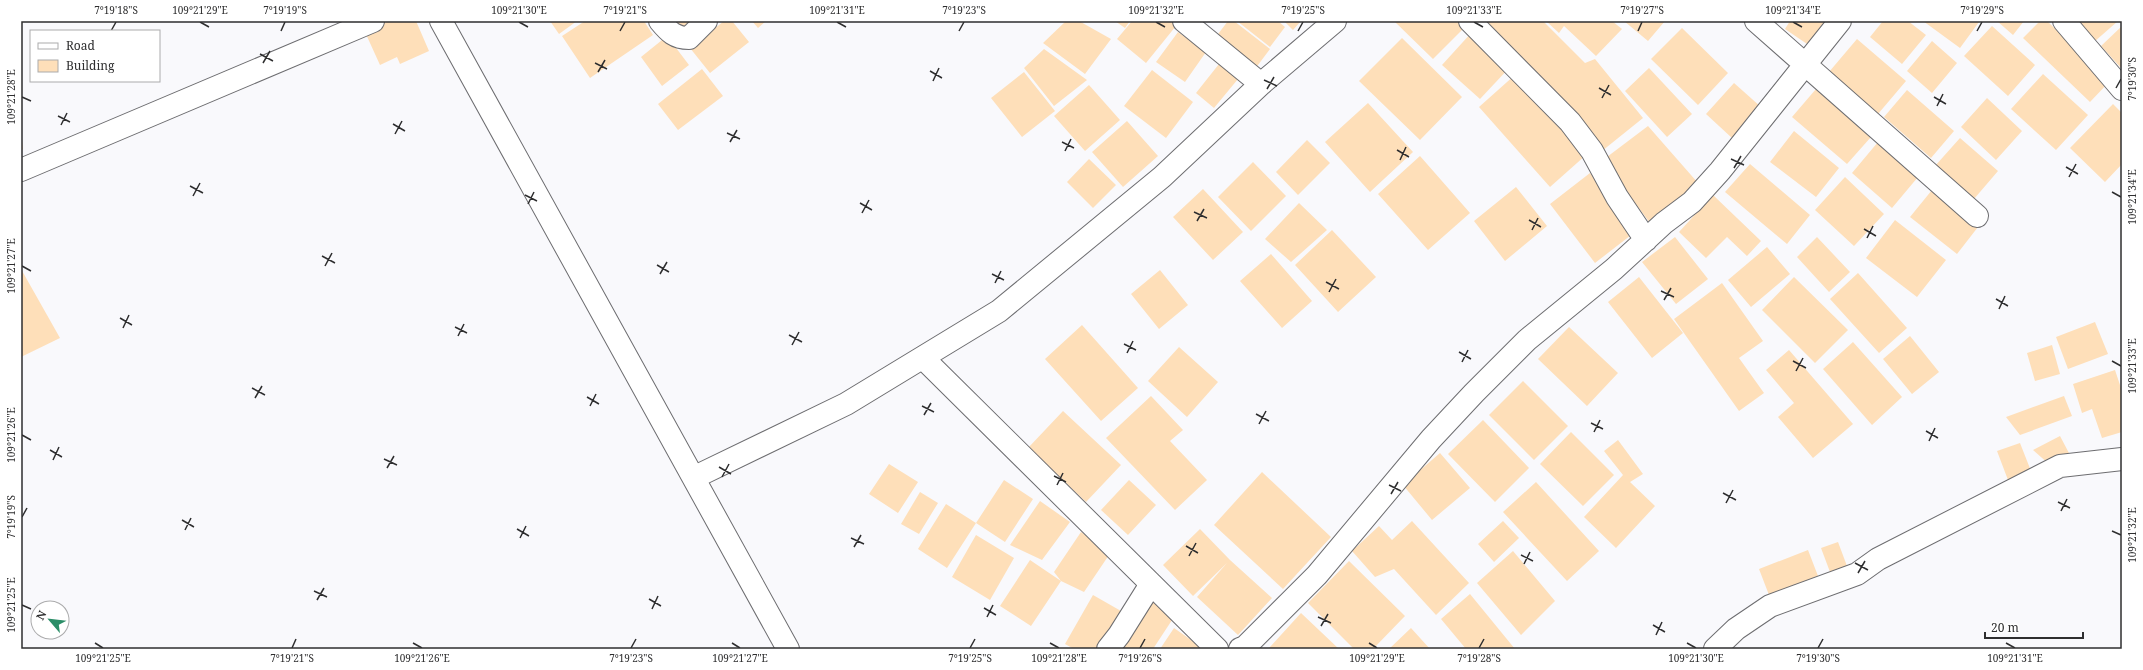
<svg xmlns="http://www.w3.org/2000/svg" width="2143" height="670" viewBox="0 0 2143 670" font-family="'Noto Serif',serif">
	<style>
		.building { fill: #fedfb9 }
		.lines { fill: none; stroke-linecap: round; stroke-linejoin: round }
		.minor-casing { stroke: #6d6d70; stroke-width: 24 }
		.major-casing { stroke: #6d6d70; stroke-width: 24 }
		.minor { stroke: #fff; stroke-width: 22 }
		.major { stroke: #fff; stroke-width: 22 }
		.ticks { fill: none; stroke: #2e2e2f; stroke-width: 1.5 }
		.neatline { fill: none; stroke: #2e2e2f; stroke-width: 1.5 }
		.ticks-label { font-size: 10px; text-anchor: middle; fill: #2e2e2f }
	</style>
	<rect width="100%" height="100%" fill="#f9f9fc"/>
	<!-- building -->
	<path class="building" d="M389 21H416L429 51 400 64 397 57 380 65 365 32Z
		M550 21H577L559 34Z
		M585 21H644L653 35 590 78 562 36Z
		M674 21H696L683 32Z
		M724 21H732L749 42 710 73 690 48Z
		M752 21H766L758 28Z
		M1066 21H1079L1111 39 1085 74 1043 43Z
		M1115 21H1130L1125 28Z
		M1132 21H1180L1146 63 1117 39Z
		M1228 21H1234L1270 49 1255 69 1215 38Z
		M1237 21H1278L1285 27 1270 47Z
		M1284 21H1301L1293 30Z
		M1394 21H1461L1466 26 1433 59Z
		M1484 21H1543L1585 63 1595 59 1643 118 1602 151Z
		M1546 21H1612L1622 29 1596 56 1564 26 1559 33Z
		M1624 21H1665L1648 41Z
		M1790 21H1827L1810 46 1785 29Z
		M1883 21H1908L1926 35 1902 64 1870 37Z
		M1923 21H1978L1979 22 1960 48Z
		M1997 21H2024L2013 35Z
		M2040 21H2047L2110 81 2090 102 2023 38Z
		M2077 21H2118L2094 42Z
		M1992 26 2035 65 2008 96 1964 56Z
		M2122 26V69L2101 46Z
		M1682 28 1728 73 1698 105 1651 59Z
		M1178 32 1206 52 1185 82 1156 62Z
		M1472 32 1510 67 1480 99 1442 65Z
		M667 36 689 65 662 86 641 57Z
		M1402 38 1462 97 1420 140 1359 81Z
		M1857 39 1906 81 1878 114 1829 72Z
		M1932 41 1957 63 1932 93 1907 71Z
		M1044 49 1087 80 1054 106 1024 68Z
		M1219 64 1238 79 1214 108 1196 93Z
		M1649 68 1692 114 1667 137 1625 91Z
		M702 69 723 96 678 130 658 104Z
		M1152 70 1193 102 1166 138 1124 106Z
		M1024 72 1055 111 1022 137 991 98Z
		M1516 74 1586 155 1550 187 1479 107Z
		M2043 74 2088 115 2056 150 2011 109Z
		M1734 83 1761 107 1732 138 1706 114Z
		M1089 85 1120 120 1085 151 1054 116Z
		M1816 89 1871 137 1847 164 1792 117Z
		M1907 90 1954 131 1931 158 1884 117Z
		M1987 98 2022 131 1996 160 1961 127Z
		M1368 103 1413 152 1370 192 1325 142Z
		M2113 104 2122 113V164L2105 182 2070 148Z
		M1127 121 1158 156 1123 187 1092 152Z
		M1648 126 1698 183 1650 223 1603 160Z
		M1794 131 1839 168 1816 197 1770 162Z
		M21 133 23 149 21 150Z
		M1960 138 1998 171 1974 199 1935 166Z
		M1307 140 1330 163 1298 195 1276 172Z
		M1878 142 1918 177 1892 208 1852 173Z
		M1420 156 1470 213 1428 250 1378 194Z
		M1089 159 1116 185 1093 208 1067 182Z
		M1253 162 1286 196 1251 231 1218 197Z
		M1750 164 1810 215 1787 244 1725 192Z
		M1590 173 1635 232 1595 263 1550 204Z
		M1845 177 1884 214 1854 246 1815 210Z
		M1516 187 1547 226 1505 261 1474 221Z
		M1203 189 1243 232 1213 260 1173 217Z
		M1932 190 1978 227 1957 254 1910 217Z
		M1713 195 1761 241 1747 256 1727 237 1706 258 1679 232Z
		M1299 203 1327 230 1291 262 1265 239Z
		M1895 220 1946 260 1917 297 1866 258Z
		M1332 230 1376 277 1338 312 1295 265Z
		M1675 237 1708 279 1676 304 1642 262Z
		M1817 237 1850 272 1829 292 1797 257Z
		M1767 247 1790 274 1751 307 1728 280Z
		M1271 254 1312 301 1282 328 1240 281Z
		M21 269 60 338 21 357Z
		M1160 270 1188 305 1159 329 1131 294Z
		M1858 273 1907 328 1879 353 1830 299Z
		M1639 277 1683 333 1652 358 1608 302Z
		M1794 277 1848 330 1815 363 1762 310Z
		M1722 283 1763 341 1739 358 1764 393 1739 411 1674 319Z
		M2095 322 2108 354 2068 369 2056 337Z
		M1082 325 1138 388 1101 421 1045 359Z
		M1569 327 1618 373 1587 406 1538 359Z
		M1910 336 1939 372 1912 394 1883 359Z
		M1853 342 1902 397 1872 425 1823 369Z
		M2052 345 2060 374 2035 381 2027 353Z
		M1179 347 1218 382 1187 417 1148 381Z
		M1789 350 1853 424 1813 458 1778 417 1794 403 1766 370Z
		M2115 370 2122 391V432L2102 438 2092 409 2082 413 2073 384Z
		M1523 381 1568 426 1534 460 1489 415Z
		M1151 396 1183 430 1170 441 1207 480 1175 510 1106 438Z
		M2064 396 2072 416 2020 435 2006 417Z
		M1063 411 1121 465 1086 502 1028 448Z
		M1483 420 1529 468 1495 502 1448 454Z
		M1571 432 1614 475 1583 506 1540 464Z
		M2060 436 2070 455 2050 465 2033 450Z
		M1618 440 1643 474 1630 482 1655 506 1616 548 1584 517 1623 475 1604 451Z
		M2020 443 2031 471 2008 480 1997 451Z
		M1440 453 1470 488 1432 520 1403 485Z
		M889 464 918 482 898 513 869 494Z
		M1262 472 1331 537 1283 589 1214 525Z
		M1004 480 1033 499 1005 542 976 523Z
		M1129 480 1156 505 1128 535 1101 510Z
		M1536 482 1599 551 1567 581 1503 512Z
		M920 492 938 503 919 534 901 524Z
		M1040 501 1070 522 1042 560 1010 545Z
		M946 504 976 523 947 568 918 549Z
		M1412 521 1469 583 1436 615 1394 569 1375 577 1352 551 1379 526 1392 540Z
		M1503 521 1519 538 1494 562 1478 544Z
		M1200 529 1230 560 1272 598 1238 635 1197 597 1227 563 1193 596 1163 565Z
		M1081 532 1111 552 1084 592 1061 581 1054 572Z
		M976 535 1014 558 990 600 952 577Z
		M1838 542 1847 566 1830 572 1821 548Z
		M1808 550 1818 576 1769 595 1759 569Z
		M1513 551 1555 601 1521 635 1477 583Z
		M1030 560 1061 581 1031 626 1000 606Z
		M1349 561 1405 616 1373 649H1354L1308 603Z
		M1470 594 1515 649H1466L1441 619Z
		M1093 595 1121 611 1100 649H1074L1065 644Z
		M1147 598 1174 617 1153 649H1114Z
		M1301 613 1339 649H1270L1269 648Z
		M1174 628 1204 649H1160Z
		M1411 628 1430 649H1389Z"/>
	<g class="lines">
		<!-- minor casing -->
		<g class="minor-casing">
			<path id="minor" d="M660 21C669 32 675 38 689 38L706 21
				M1184 21 1261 84
				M1470 21 1570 122 1592 151 1617 197 1646 240
				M1756 21 1977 216
				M2064 21 2122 89
				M21 170 373 21
				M923 358 1217 649
				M695 477 846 404 999 311 1162 177 1261 84 1335 21
				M1108 649 1119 635 1151 584
				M1240 649 1245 647 1317 575 1431 439 1474 393 1527 340 1614 269 1664 223 1692 202 1720 171 1840 21
				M1715 649 1736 629 1770 606 1857 574 1878 559 2060 466 2122 459"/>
		</g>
		<!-- major casing -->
		<g class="major-casing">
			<path id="major" d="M441 21C555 231 674 439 788 649"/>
		</g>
		<!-- minor -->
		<use href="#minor" class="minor"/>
		<!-- major -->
		<use href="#major" class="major"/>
	</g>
	<!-- ticks -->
	<path class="ticks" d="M200 22 209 27M519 22 528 27M837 22 846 27M1156 22 1165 27M1474 22 1483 27M1793 22 1802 27M111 31 116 22M281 31 285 22M620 31 625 22M959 31 964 22M1298 31 1303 22M1638 31 1642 22M1977 31 1982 22M260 54 273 61M263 63 270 51M595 63 607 69M930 71 942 78M598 72 605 60M1264 80 1277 86M933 81 939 68M1599 88 1611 95M2116 88 2121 79M1267 89 1274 77M22 97 31 101M1934 97 1946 104M1602 98 1609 85M1937 106 1943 94M58 116 70 122M393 124 405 131M61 125 67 113M727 133 740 139M395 134 402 121M730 142 737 130M1062 142 1074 148M1397 150 1409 157M1065 151 1071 139M1731 159 1744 165M1400 160 1406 147M2066 167 2078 174M1734 168 1741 156M2069 177 2076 164M190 186 203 193M2112 192 2121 197M525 195 537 201M193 196 200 183M860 203 872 210M528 204 534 192M1194 212 1207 218M862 213 869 200M1529 220 1541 227M1197 221 1204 209M1864 229 1876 236M1532 230 1538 218M1867 238 1873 226M322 256 335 263M657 265 669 272M22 266 31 271M325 266 332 253M660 274 667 262M992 274 1004 280M1326 282 1339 289M995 283 1001 271M1661 291 1674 297M1329 292 1336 279M1996 299 2008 306M1664 300 1671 288M1999 309 2005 296M120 318 132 325M455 327 467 333M123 328 129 315M789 335 802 342M458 336 464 324M1124 344 1136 350M792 345 799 332M1459 352 1471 359M1127 353 1133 341M1793 361 1806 368M2112 361 2121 366M1462 362 1468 350M1796 371 1803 358M252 388 265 395M587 397 599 404M255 398 262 386M590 406 596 394M922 406 934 412M1256 414 1269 421M924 415 931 403M1591 423 1603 429M1259 424 1266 411M1926 431 1938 438M1594 432 1600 420M22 435 31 440M1929 441 1935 428M50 450 62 457M384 459 397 465M53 460 59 447M719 467 731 474M387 468 394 456M1054 476 1066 482M722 477 729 464M1057 485 1063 473M1389 485 1401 491M1723 493 1736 500M1391 494 1398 482M2058 502 2070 508M1726 503 1733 490M2061 511 2067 499M22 517 27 508M182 520 194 527M517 529 529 536M185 530 191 518M2112 531 2121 535M520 538 526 526M851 538 864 544M1186 546 1198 553M854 547 861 535M1521 555 1533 561M1189 556 1196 543M1855 563 1868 570M1524 564 1530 552M1858 573 1865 561M314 591 327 597M649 599 661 606M317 600 324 588M22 605 31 609M984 608 996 615M652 609 658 596M987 617 993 605M1318 617 1331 623M1653 625 1665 632M1321 626 1328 614M1656 635 1662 622M95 643 103 648M413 643 422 648M732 643 740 648M1050 643 1059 648M1369 643 1377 648M1687 643 1696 648M2006 643 2015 648M292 648 296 639M631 648 636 639M970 648 975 639M1140 648 1145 639M1479 648 1484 639M1818 648 1823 639"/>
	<!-- border -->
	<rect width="2143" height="670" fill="none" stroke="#ffffff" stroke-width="44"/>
	<!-- legend -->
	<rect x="30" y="30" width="130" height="52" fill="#ffffff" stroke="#ababac"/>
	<rect x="38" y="43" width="20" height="6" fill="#ffffff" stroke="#ababac"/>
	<text x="66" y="50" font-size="12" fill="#2e2e2f">Road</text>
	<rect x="38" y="60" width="20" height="12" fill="#fedfb9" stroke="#ababac"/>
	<text x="66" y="70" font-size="12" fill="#2e2e2f">Building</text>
	<!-- north arrow -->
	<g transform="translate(50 620) rotate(298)"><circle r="19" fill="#ffffff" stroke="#ababac"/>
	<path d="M0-3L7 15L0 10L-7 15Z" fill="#2a8d67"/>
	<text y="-6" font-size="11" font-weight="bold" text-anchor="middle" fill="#2e2e2f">N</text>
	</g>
	<!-- scale -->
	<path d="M1985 632v6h98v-6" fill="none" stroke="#2e2e2f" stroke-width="2"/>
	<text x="1991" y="632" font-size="12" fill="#2e2e2f" stroke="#ffffff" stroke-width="3" paint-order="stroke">20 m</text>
	<rect x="22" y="22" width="2099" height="626" class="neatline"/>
	<g class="ticks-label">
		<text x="116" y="14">7°19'18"S</text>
		<text x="200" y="14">109°21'29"E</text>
		<text x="285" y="14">7°19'19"S</text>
		<text x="519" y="14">109°21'30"E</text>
		<text x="625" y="14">7°19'21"S</text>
		<text x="837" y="14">109°21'31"E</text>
		<text x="964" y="14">7°19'23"S</text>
		<text x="1156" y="14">109°21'32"E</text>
		<text x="1303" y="14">7°19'25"S</text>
		<text x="1474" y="14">109°21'33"E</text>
		<text x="1642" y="14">7°19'27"S</text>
		<text x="1793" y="14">109°21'34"E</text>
		<text x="1982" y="14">7°19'29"S</text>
		<text transform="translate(2132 79) rotate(-90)" y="4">7°19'30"S</text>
		<text transform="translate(11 97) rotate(-90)" y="4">109°21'28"E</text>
		<text transform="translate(2132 197) rotate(-90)" y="4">109°21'34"E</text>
		<text transform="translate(11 266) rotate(-90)" y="4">109°21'27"E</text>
		<text transform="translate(2132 366) rotate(-90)" y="4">109°21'33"E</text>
		<text transform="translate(11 435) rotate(-90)" y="4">109°21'26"E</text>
		<text transform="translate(11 517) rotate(-90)" y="4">7°19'19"S</text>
		<text transform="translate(2132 535) rotate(-90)" y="4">109°21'32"E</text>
		<text transform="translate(11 605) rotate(-90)" y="4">109°21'25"E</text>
		<text x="103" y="662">109°21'25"E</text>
		<text x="292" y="662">7°19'21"S</text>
		<text x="422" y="662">109°21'26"E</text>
		<text x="631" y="662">7°19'23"S</text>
		<text x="740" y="662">109°21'27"E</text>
		<text x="970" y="662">7°19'25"S</text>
		<text x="1059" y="662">109°21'28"E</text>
		<text x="1140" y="662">7°19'26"S</text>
		<text x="1377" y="662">109°21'29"E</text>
		<text x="1479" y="662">7°19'28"S</text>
		<text x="1696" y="662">109°21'30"E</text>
		<text x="1818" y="662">7°19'30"S</text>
		<text x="2015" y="662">109°21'31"E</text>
	</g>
</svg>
